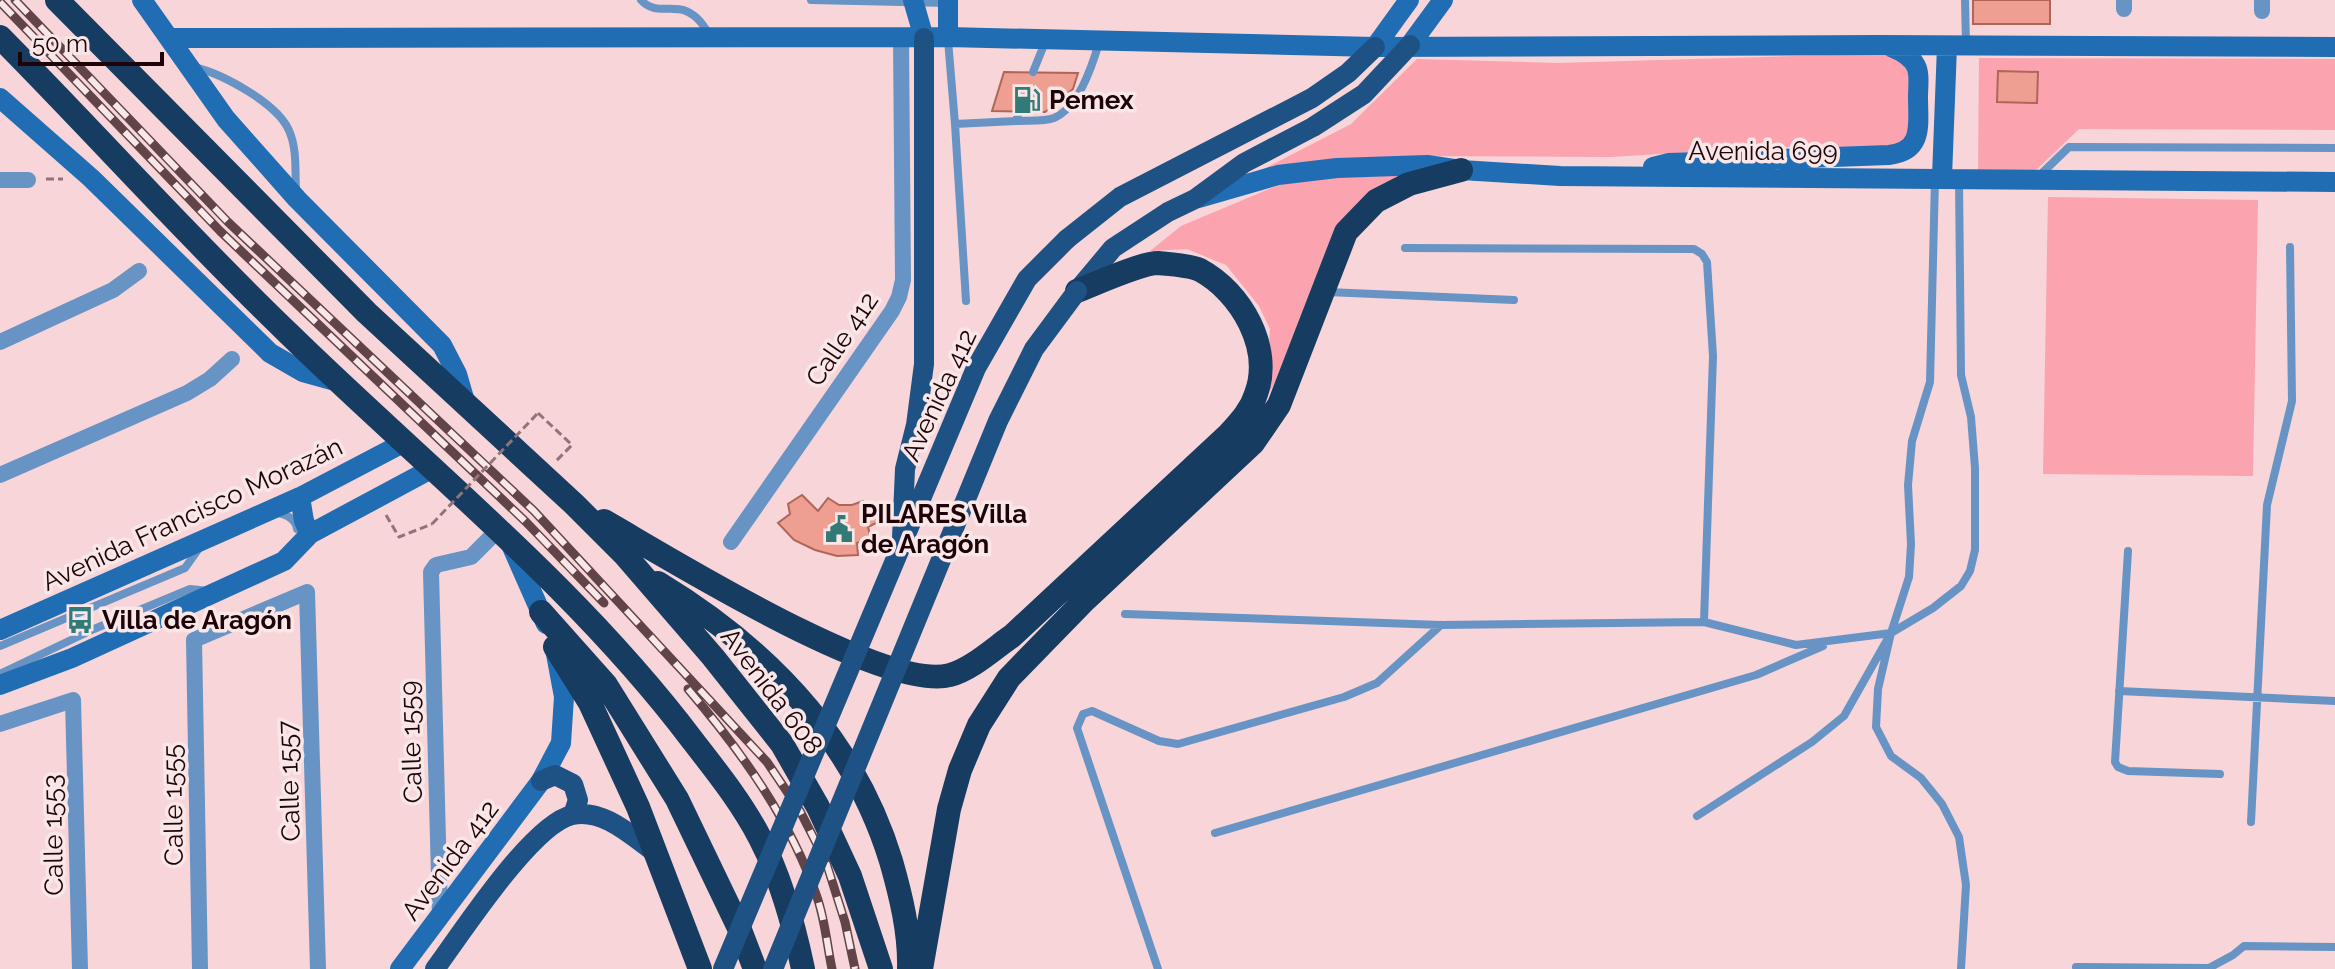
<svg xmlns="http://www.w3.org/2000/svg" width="2335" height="969" viewBox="0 0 2335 969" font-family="Raleway,sans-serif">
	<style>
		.green { fill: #fba3af }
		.building { fill: #ee9f91; stroke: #af6659; stroke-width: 2 }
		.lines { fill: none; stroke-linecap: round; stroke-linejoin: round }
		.path { stroke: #927478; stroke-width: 3; stroke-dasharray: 8 4; stroke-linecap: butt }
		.lane { stroke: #6794c4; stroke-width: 8 }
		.street { stroke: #6794c4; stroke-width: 16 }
		.secondary { stroke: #216db3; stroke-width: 20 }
		.primary { stroke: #1f5284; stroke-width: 20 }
		.highway { stroke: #163c61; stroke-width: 24 }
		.rail-casing { stroke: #604448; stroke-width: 9 }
		.rail { stroke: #f9e7e8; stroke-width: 6; stroke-dasharray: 18; stroke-linecap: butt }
		.path-bridge { stroke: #927478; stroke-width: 3; stroke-dasharray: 8 4; stroke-linecap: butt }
		.primary-bridge { stroke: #1f5284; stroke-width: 20 }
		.labels { text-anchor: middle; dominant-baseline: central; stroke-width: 7; stroke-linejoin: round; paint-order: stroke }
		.poi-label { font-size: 26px; font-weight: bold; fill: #1e0409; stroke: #f9e7e8; text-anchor: start }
		.street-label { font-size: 26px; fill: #1e0409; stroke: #f9e7e8 }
	</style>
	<rect width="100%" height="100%" fill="#f7d5d8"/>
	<!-- green -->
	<path class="green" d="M1898 53 1914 68 1907 140 1891 147H1771L1611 157 1402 156 1256 173 1351 124 1417 59 1558 63Z
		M1979 58 2335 59V130L2079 129 2033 173H1978Z
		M1350 175H1401L1379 186 1256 418 1267 376 1270 329 1259 306 1226 265 1187 249 1150 251 1181 226 1281 184Z
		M2048 197 2258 200 2253 476 2043 474Z"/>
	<!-- building -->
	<path class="building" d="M1973 0H2050V24H1973Z
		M1998 71 2038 72 2037 103 1997 102Z
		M1004 72 1078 73 1073 89 1045 112 992 111Z
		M802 495 818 511 828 498 839 505H852L863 501 878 522 868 527 871 538 857 543 858 555 837 556 815 550 794 540 778 523 790 514 788 504Z"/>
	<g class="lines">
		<!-- path -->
		<path class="path" d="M46 179H63
			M538 413 572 445 556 461
			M386 515 399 537 432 524"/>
		<!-- lane -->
		<path class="lane" d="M641 0C654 15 670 5 686 11 698 16 704 26 710 36
			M811 0 947 3
			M1965 0 1966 43
			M948 40 955 124 1016 121 1019 112
			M193 67C221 73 280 104 290 133 297 150 295 172 296 190
			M1033 72 1046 40
			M1016 121C1027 120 1044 122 1054 118 1079 107 1092 66 1099 43
			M955 124 966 301
			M2039 176 2069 147 2335 148
			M1935 180 1930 382 1912 441 1908 485 1911 544 1909 577 1891 633 1878 689 1876 727 1891 756 1921 778 1942 804 1959 837 1966 885 1961 969
			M1405 248 1694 249 1702 254 1707 262 1713 356 1704 622
			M1327 292 1514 300
			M275 512C285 514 296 518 297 529
			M2128 551 2115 762 2118 767 2128 771 2220 774
			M1125 614 1441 625 1704 622 1796 645 1891 633 1933 608 1961 586 1970 571 1975 550V468L1971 417 1961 375 1959 179
			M0 646 185 568 200 547
			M0 674 94 629 190 589 209 591
			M2119 691 2335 701
			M1697 816 1812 742 1844 716 1887 640
			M2251 822 2267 505 2292 401 2290 247
			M1215 833 1756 675 1823 646
			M2076 967 2209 968 2233 955 2244 946 2335 947
			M1158 969 1077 728 1083 714 1092 711 1159 741 1178 744 1344 697 1377 683 1441 625"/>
		<!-- street -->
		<path class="street" d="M2124 9V0
			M2262 11V0
			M0 180H28
			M0 342 113 290 139 271
			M0 475 187 393 210 379 232 359
			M731 542 892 311 899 297 903 280 901 38
			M0 724 73 700 80 969
			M440 916 431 572 436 565 471 557 499 529
			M200 969 194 640 307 592 318 969"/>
		<!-- secondary -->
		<path class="secondary" d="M142 0 226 119 297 199 442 345 457 374 466 405
			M913 0 924 38
			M948 37V0
			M171 38 948 37 1375 47 1877 45 2335 47
			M1410 45 1443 0
			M1375 47 1409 0
			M0 98 91 178 270 353 303 372 339 382
			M1653 167 1669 163 1889 155C1924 151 1918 125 1918 97 1918 87 1920 74 1916 66 1911 56 1901 51 1891 47
			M1942 177 1947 46
			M1199 198 1278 175 1337 168 1427 165 1461 170 1560 176 2335 182
			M300 497 304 521 310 534
			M512 547 546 624
			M0 630 300 497 405 442
			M0 685 72 658 284 561 310 534 433 468
			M400 969 541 781 561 743 564 697 556 654"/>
		<!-- primary -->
		<path class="primary" d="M1067 239 1120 197 1312 98 1348 73 1375 47
			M1077 291 1113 248 1168 212 1195 199 1244 163 1313 127 1364 94 1410 45
			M902 538 905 469 916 425 924 364V38
			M541 781 555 775 573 784 578 800 573 815
			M435 969C462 933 531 825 572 815 602 808 631 835 653 851"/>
		<!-- highway -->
		<path class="highway" d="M57 0 367 313 574 504 624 554 713 657 782 744 818 807 850 876 881 969
			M0 37C97 135 189 238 288 333 425 467 577 587 693 741 717 772 742 803 760 838 781 878 794 926 803 969
			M604 521C667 557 885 693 950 675 972 669 993 649 1012 636L1229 434C1241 421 1251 410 1256 394 1273 348 1241 292 1200 270 1190 265 1169 264 1158 263 1141 263 1095 284 1077 291
			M658 583C767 649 853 737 891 861 901 896 910 933 909 969
			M541 612 606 685 677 799 740 930 755 969
			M555 647 590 703 638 807 700 969
			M921 969 949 809 960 770 979 725 1009 678 1085 600 1253 443 1279 405 1346 232 1376 201 1409 184 1461 170"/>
		<!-- rail casing -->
		<g class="rail-casing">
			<path id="rail" d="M15 0 228 222 534 511 767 762 800 811 826 862 845 922 855 969
				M0 2 220 231 526 522 604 603
				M688 689C741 751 790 819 817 897 825 920 827 945 832 969"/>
		</g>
		<!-- rail -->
		<use href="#rail" class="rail"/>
		<!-- path-bridge -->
		<path class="path-bridge" d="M432 524 538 413"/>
		<!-- primary-bridge -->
		<path class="primary-bridge" d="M723 969 976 368 1027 279 1067 239
			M773 969 998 421 1034 349 1077 291"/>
	</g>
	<!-- icons -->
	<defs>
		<g id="fuel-bare" transform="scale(2.16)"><path d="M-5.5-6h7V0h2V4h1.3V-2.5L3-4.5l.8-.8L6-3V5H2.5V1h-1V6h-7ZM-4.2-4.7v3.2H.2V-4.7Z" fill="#317a77" stroke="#f9e7e8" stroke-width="2.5" paint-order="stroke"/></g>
		<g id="civic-bare" transform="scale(2.16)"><path d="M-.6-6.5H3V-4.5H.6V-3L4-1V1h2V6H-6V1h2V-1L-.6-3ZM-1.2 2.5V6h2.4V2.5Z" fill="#317a77" stroke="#f9e7e8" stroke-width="2.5" paint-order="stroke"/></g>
		<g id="bus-bare" transform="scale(2.16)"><path d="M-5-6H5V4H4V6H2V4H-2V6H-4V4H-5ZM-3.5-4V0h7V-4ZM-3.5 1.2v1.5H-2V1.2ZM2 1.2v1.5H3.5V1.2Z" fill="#317a77" stroke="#f9e7e8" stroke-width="2.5" paint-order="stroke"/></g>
	</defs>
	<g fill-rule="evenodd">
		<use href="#fuel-bare" x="1027" y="100"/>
		<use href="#civic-bare" x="839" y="529"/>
		<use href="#bus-bare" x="80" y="620"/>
	</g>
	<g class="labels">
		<!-- poi labels -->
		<g class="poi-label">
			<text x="1049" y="100">Pemex</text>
			<text x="861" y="514">PILARES Villa<tspan x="861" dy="30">de Aragón</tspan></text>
			<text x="102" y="620">Villa de Aragón</text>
		</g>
		<!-- street labels -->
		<g class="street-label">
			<text x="1763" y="151">Avenida 699</text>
			<text transform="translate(842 339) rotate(-56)">Calle 412</text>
			<text transform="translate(939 395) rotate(-65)">Avenida 412</text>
			<text transform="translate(192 514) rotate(-25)">Avenida Francisco Morazán</text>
			<text transform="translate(772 691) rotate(53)">Avenida 608</text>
			<text transform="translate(411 742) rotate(-92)">Calle 1559</text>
			<text transform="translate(289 781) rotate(-92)">Calle 1557</text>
			<text transform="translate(173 805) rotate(-91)">Calle 1555</text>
			<text transform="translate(53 835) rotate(-91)">Calle 1553</text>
			<text transform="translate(450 860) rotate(-53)">Avenida 412</text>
		</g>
	</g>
	<!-- scale -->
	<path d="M20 52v12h142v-12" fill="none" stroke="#1e0409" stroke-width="4"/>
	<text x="32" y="52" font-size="24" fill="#1e0409" stroke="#f9e7e8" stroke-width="6" paint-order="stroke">50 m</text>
</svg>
